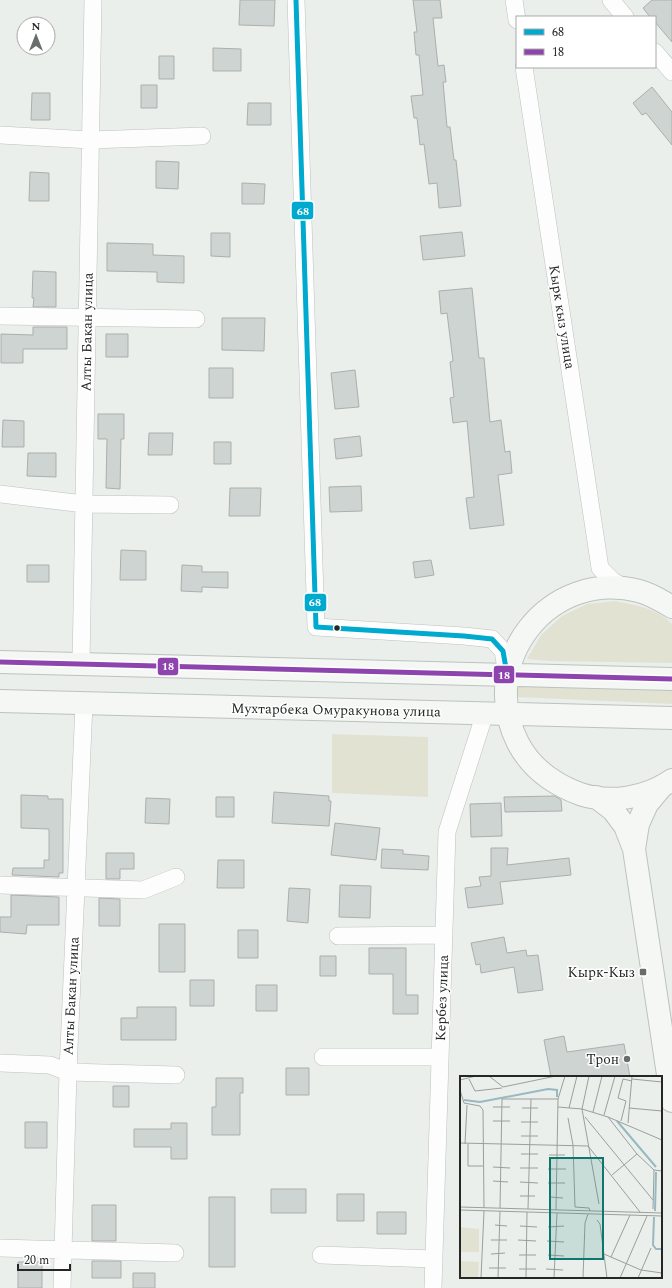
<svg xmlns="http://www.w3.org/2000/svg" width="672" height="1288" viewBox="0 0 672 1288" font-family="Spectral,serif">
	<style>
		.green { fill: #e1e2d2 }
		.building { fill: #ced4d2; stroke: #abafad }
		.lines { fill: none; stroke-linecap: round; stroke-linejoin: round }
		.street-casing { stroke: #bdc2bf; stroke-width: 18 }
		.secondary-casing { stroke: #bdc2bf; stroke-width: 24 }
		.street { stroke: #fcfdfc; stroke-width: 17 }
		.secondary { stroke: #f4f7f4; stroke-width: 22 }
		.bus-1-casing { stroke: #fff; stroke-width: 8 }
		.bus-2-casing { stroke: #fff; stroke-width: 8 }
		.bus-1 { stroke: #00a9ce; stroke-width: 5 }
		.bus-2 { stroke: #8e44ad; stroke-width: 5 }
		.bus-dot { fill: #242725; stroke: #fff; stroke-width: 1.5 }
		.poi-dot { fill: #696d6b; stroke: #fff; stroke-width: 1.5 }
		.labels { text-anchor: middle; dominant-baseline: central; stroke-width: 3; stroke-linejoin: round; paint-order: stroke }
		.street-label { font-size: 14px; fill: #242725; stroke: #fff }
		.poi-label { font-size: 14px; fill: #242725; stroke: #fff; text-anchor: end }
		.inset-river { fill: none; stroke: #97b9c1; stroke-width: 2 }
		.inset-road { fill: none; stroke: #9b9f9c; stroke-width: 1 }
		.view { fill: #0f766e; fill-opacity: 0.15; stroke: #0f766e; stroke-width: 2 }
		.inset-edge { fill: none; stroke: #242725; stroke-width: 2 }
		.line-badge { stroke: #fff; stroke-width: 1.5 }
		.badge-label { font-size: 11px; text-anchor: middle; font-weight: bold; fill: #fff }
	</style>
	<rect width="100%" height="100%" fill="#eaefec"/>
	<!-- green -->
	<path class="green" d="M615 601C635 605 657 608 672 624V663L549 661 527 659 541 635 562 616 587 604Z
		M518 684 672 686V704L517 697Z
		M332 734 428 737V797L332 793Z"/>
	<!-- building -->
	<path class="building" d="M240 0H275L274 26 239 25Z
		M413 0H440L442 18H433L438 66 444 65 446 82H443L447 127H450L454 160H456L461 206 439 208 437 183 429 184 424 144 420 145 417 118H414L411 96 423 95 419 55H416L414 32H417Z
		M652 0H672V42L655 22V17H650L643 8Z
		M213 48 241 49V71H213Z
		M159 56H174V79H159Z
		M141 85H157V108H141Z
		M652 87 672 112V145L646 113 642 115 633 103Z
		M32 93H50V120H31Z
		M248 103H271V125H247Z
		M156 161 179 162 178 189 156 188Z
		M30 172 49 173V201H29Z
		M242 183 265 184 264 204H242Z
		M462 232 465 256 423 260 420 236Z
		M211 233H230V257L211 256Z
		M107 243 153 244V255L184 256V283L157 282V272L107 271Z
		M33 271 56 272V307H33L34 298H32Z
		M472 288 479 358H484L490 422 501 420 505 452 510 451 512 473 498 475 504 525 470 529 466 498 474 497 467 421 453 423 450 398 454 397 450 362 453 361 447 313 441 314 439 291Z
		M222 318H265L264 351 222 350Z
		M33 327H67V349H23V363H1V334L33 335Z
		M106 334H128V357H106Z
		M209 368H233V398H209Z
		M355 370 359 407 335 409 331 373Z
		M98 414H124V439H121L120 489 106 488 107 439H98Z
		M3 420 24 421V447H2Z
		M149 433H173L172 455H148Z
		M360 436 362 456 336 459 334 439Z
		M214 442H231V464H214Z
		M28 453H56V477L27 476Z
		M361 486 362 511 330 512 329 487Z
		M230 488H261L260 516H229Z
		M121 550 146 551V580H120Z
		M431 560 434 575 415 578 413 562Z
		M27 565H49V582H27Z
		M182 565 202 566V572H228V588L202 587V592L181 591Z
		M274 792 329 796V801H331L329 826 272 823Z
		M21 795 48 796V799H63V873H59V877L12 875 13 868H44V860H49V829L21 828Z
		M555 796 561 800 562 811 505 812 504 797Z
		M216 797H234V817H216Z
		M146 798 170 799 169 824 145 823Z
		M501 803 502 836 471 837 470 804Z
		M335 823 380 828 376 860 331 855Z
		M491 848H508L507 865 569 858 571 875 500 882 503 904 468 908 465 888 481 886 479 877 491 876Z
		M382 849 403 850V854L429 856 428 870 381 868Z
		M106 853H134V869H120V879H106Z
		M218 860H244V888H217Z
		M340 885 371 886 370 918 339 917Z
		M289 888 310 889 308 923 287 921Z
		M11 895 59 897V925H27L26 934 0 932V917H11Z
		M99 898 120 899V926H99Z
		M159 924H185V972H159Z
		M238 930H258V958H238Z
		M504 937 507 953 526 950 527 956 538 955 543 990 518 993 514 967 481 973 480 964 476 965 471 943Z
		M369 948H406V995H418V1014H393V974H369Z
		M320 956H336V976H320Z
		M190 980H214V1006H190Z
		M256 985H277V1011H256Z
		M137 1007H176V1040H121V1018H137Z
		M564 1036 567 1052 624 1044 630 1077H551L544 1040Z
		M286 1068H309V1095H286Z
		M216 1078H243V1093H240V1135H212V1107H216Z
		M113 1086H129V1107H113Z
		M25 1122H47V1148H25Z
		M171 1123H187V1159H171V1147H134V1129H171Z
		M271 1189H306V1213H271Z
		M337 1194H364V1221H337Z
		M209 1197H235V1267H209Z
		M92 1205H116V1241H92Z
		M377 1212H406V1234H377Z
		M92 1261H121V1278H92Z
		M18 1262H42V1288H18Z
		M133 1273H155V1288H133Z"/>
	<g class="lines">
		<!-- street casing -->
		<g class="street-casing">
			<path id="street" d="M296 0 316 627 464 636 492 639 503 651 507 674
				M514 0 517 20
				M611 0 625 17
				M655 52 672 72
				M524 67 600 568 613 581 626 589
				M0 135 91 140 202 136
				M0 316 196 319
				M0 494 84 504 170 505
				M81 664 93 0
				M0 885 143 890 176 877
				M338 936 444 935
				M323 1057H440
				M0 1063 50 1065 68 1072 176 1075
				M0 1248 175 1253
				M321 1255 434 1259
				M62 1288 68 1072 84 704
				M433 1288 447 832 485 713"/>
		</g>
		<!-- secondary casing -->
		<g class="secondary-casing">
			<path id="secondary" d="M672 607C662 601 651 594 639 591 550 568 476 661 518 743 531 768 553 784 580 794 610 804 646 798 672 780
				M0 662 672 679
				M0 701 672 718
				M596 797 613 810 625 826 634 849 672 1101
				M634 849 638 824 647 804 662 786"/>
		</g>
		<!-- street -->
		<use href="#street" class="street"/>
		<!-- secondary -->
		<use href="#secondary" class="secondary"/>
		<!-- bus-1 casing -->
		<g class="bus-1-casing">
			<path id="bus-1" d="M296 0 316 627 464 636 492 639 503 651 507 674"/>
		</g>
		<!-- bus-2 casing -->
		<g class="bus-2-casing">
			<path id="bus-2" d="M0 662 672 679"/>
		</g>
		<!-- bus-1 -->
		<use href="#bus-1" class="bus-1"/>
		<!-- bus-2 -->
		<use href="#bus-2" class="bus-2"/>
	</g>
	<!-- markers -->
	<circle class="bus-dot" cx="337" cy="628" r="3.5"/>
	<g class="poi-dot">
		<rect x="639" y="968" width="8" height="8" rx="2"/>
		<circle cx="627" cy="1059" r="4"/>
	</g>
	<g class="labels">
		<!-- street labels -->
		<g class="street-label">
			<text transform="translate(562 317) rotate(81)">Кырк кыз улица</text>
			<text transform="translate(87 332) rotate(-89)">Алты Бакан улица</text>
			<text transform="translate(336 710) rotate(1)">Мухтарбека Омуракунова улица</text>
			<text transform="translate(71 996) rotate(-87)">Алты Бакан улица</text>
			<text transform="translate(442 998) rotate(-88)">Кербез улица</text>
		</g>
		<!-- poi labels -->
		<g class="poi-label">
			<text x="635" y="972">Кырк-Кыз</text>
			<text x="619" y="1059">Трон</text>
		</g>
	</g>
	<!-- overview -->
	<g transform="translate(460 1076)">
		<rect width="202" height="202" fill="#eaefec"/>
		<path d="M0 151 19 153V176H0ZM0 185 19 186 18 202H0Z" fill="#e1e2d2"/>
		<path class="inset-river" d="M4 24 20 26 88 13 97 14V21M157 45 196 91M195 135 196 96M194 141 193 169 196 173H202"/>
		<path class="inset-road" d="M29 0 43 11 96 0M129 0 122 33 139 128M9 3 15 15 42 12M172 3 202 6M0 4 16 0M0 14 4 27 20 30 23 34 24 132M33 31H50M98 31 122 33 148 41 202 64M62 32H78M109 32 117 0M169 32 202 35M133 36 142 0M144 39 155 0M125 41 193 124M148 41 177 78 194 94M108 42 113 69 115 131 129 132 130 135M33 45H50M161 45 166 25 158 22 163 3 172 5M61 46H78M168 47 172 0M61 60H78M0 67 128 70 180 136M5 68 7 29M8 68V90H23M61 78H78M89 79H105M33 91 50 92M60 92H78M88 93H106M152 99 177 78M33 105 48 106M60 106 78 107M88 107H105M60 120H75M90 121 103 122M0 131 202 137M40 132 42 23H98M68 133 71 23M193 133 194 94 202 95M0 134 202 140M96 134 98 23 105 0M137 144 140 148 147 202M35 149 47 150M60 150 77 151M88 151 104 150M31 164H47M58 164 76 165M87 165 104 166M31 178 45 177M144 178 181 194 202 197M59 179H76M88 179 104 180M151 181 170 139M29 192H46M59 193H76M86 193 103 194M21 202 24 135M38 202 40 135M66 202 67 136M94 202 97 137M123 202 125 147 128 138M160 202 187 140M178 202 191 172"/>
		<path class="view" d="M90 82H143V183H90Z"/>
		<rect width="202" height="202" class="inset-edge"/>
	</g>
	<g class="line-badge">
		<rect x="291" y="201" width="23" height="19" rx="4" fill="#00a9ce"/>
		<rect x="304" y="593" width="23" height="19" rx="4" fill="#00a9ce"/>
		<rect x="157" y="657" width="22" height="19" rx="4" fill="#8e44ad"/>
		<rect x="493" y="665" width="22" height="19" rx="4" fill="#8e44ad"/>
	</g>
	<g class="badge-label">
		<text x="303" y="215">68</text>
		<text x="315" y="606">68</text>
		<text x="168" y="670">18</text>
		<text x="504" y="679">18</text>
	</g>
	<!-- legend -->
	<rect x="516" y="16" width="140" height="52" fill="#ffffff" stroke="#a7a9a8"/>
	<rect x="524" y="29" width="20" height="6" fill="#00a9ce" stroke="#a7a9a8"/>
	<text x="552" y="36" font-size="12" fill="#242725">68</text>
	<rect x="524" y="49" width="20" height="6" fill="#8e44ad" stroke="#a7a9a8"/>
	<text x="552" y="56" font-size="12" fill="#242725">18</text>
	<!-- north arrow -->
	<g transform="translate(36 36)"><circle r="19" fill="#ffffff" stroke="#a7a9a8"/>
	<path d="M0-3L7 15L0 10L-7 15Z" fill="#696d6b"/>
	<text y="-6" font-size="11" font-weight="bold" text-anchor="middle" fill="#242725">N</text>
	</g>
	<!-- scale -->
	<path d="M18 1264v6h52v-6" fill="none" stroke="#242725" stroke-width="2"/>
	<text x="24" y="1264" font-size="12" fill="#242725" stroke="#ffffff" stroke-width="3" paint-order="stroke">20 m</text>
</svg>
